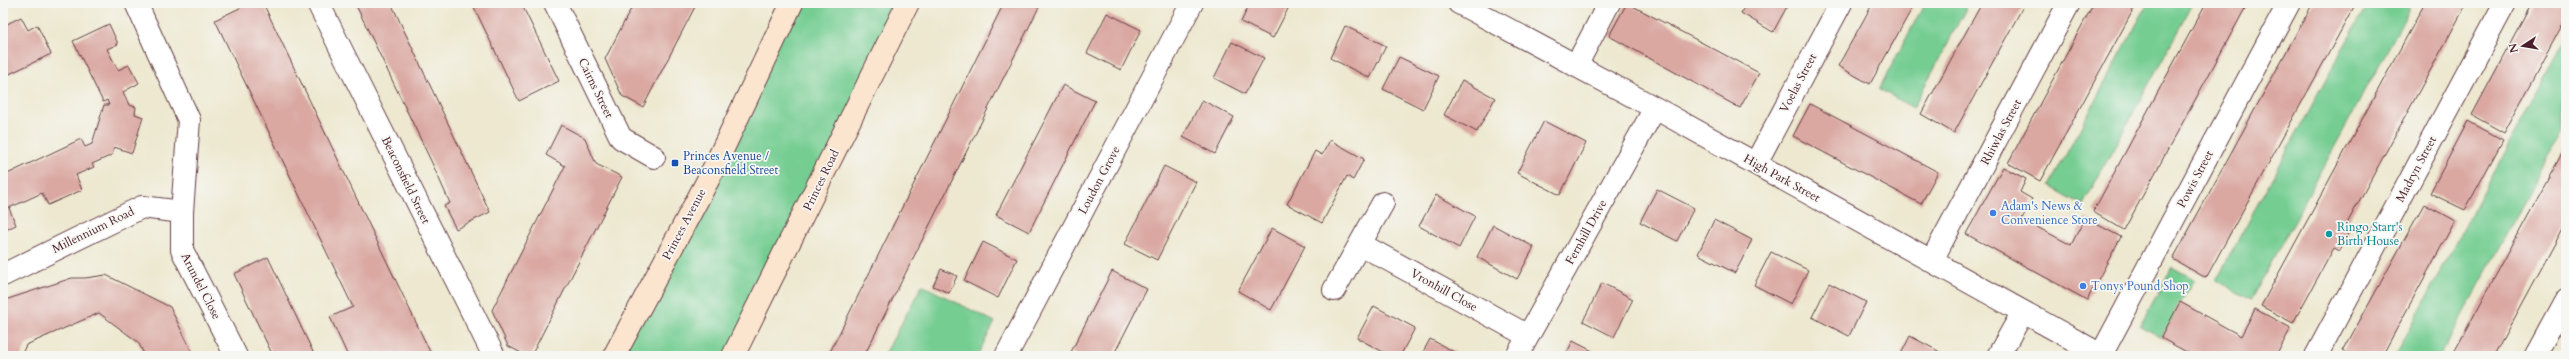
<svg xmlns="http://www.w3.org/2000/svg" width="2569" height="359" viewBox="0 0 2569 359" font-family="Cardo,serif">
	<style>
		.green { fill: #75cd92; stroke: #60765e }
		.building { fill: #daa7a1 }
		.lines { fill: none; stroke-linecap: round; stroke-linejoin: round }
		.minor-casing { stroke: #623d44; stroke-width: 24 }
		.secondary-casing { stroke: #623d44; stroke-width: 24 }
		.minor { stroke: #fff; stroke-width: 22 }
		.secondary { stroke: #fbe5cf; stroke-width: 22 }
		.transit-dot { fill: #1a4fb4; stroke: #f6f6f2; stroke-width: 1.5 }
		.shop-dot { fill: #3f7fe0; stroke: #f6f6f2; stroke-width: 1.5 }
		.culture-dot { fill: #0f9aa8; stroke: #f6f6f2; stroke-width: 1.5 }
		.labels { text-anchor: middle; dominant-baseline: central; stroke-width: 3.5; stroke-linejoin: round; paint-order: stroke }
		.street-label { font-size: 12px; fill: #4a1f2b; stroke: #f6f6f2 }
		.transit-label { font-size: 12px; fill: #164399; stroke: #f6f6f2; text-anchor: start }
		.shop-label { font-size: 12px; fill: #366cbe; stroke: #f6f6f2; text-anchor: start }
		.culture-label { font-size: 12px; fill: #0d838f; stroke: #f6f6f2; text-anchor: start }
	</style>
	<rect width="100%" height="100%" fill="#f6f6f2"/>
	<filter id="ink" filterUnits="userSpaceOnUse"><feTurbulence type="fractalNoise" baseFrequency=".025" numOctaves="2"/><feDisplacementMap in="SourceGraphic" scale="8" xChannelSelector="R" yChannelSelector="G"/><feConvolveMatrix kernelMatrix="1 2 1 2 8 2 1 2 1" color-interpolation-filters="sRGB"/></filter>
	<filter id="wash" filterUnits="userSpaceOnUse"><feTurbulence type="fractalNoise" baseFrequency=".012" numOctaves="4" result="noise"/><feDisplacementMap in="SourceGraphic" scale="16" xChannelSelector="R" yChannelSelector="G"/><feGaussianBlur stdDeviation="0.9" result="paint"/><feColorMatrix in="noise" values="0 0 0 0 0 0 0 0 0 0 0 0 0 0 0 0 0 1.4 0 .05"/><feComposite in="paint" operator="in"/></filter>
	<g filter="url(#wash)">
		<rect width="100%" height="100%" fill="#ede8cf"/>
		<!-- green -->
		<path class="green" d="M792 3H908L733 356H614Z
			M1925 3H1969L1913 108 1879 89Z
			M2148 3H2193L2083 205 2049 186Z
			M2368 3H2413L2251 300 2216 280Z
			M2566 38V125L2440 356H2395Z
			M2172 267 2194 279 2161 338 2140 326Z
			M922 285 995 322 977 356H884Z"/>
		<g id="blocks">
			<!-- building -->
			<path class="building" d="M250 3H263L432 356H342L347 354 330 317 353 307 215 20Z
				M355 3H391L490 212 456 229 444 206 450 203 432 163Z
				M472 3H521L559 81 519 101Z
				M634 3H697L643 107 622 96 605 59Z
				M1004 3H1041L864 356H828Z
				M1250 3H1291L1273 38 1241 22Z
				M1627 3 1759 73 1740 108 1609 36Z
				M1746 3H1789L1773 32 1741 13Z
				M1873 3H1915L1870 84 1838 66Z
				M1982 3H2025L1954 133 1921 114Z
				M2094 3H2137L2040 181 2008 163Z
				M2206 3H2248L2124 230 2093 212Z
				M2313 3H2356L2206 278 2173 259Z
				M2425 3H2467L2344 229 2349 231 2340 251 2334 248 2293 323 2261 306Z
				M2532 3H2566V18L2504 133 2472 115Z
				M1107 13 1141 30 1121 70 1087 53Z
				M21 17 28 30 37 25 51 54 3 77V26Z
				M109 24 118 44 107 49 118 70 129 65 139 83 123 92 129 105 136 107 135 114 143 117 132 153 114 147 112 155 92 164 94 167 76 175 82 190 48 205 42 193 9 208 16 225 3 231V176L81 139 85 147 92 144 104 105H109L107 100 103 102 73 41Z
				M1345 26 1386 46 1370 78 1330 58Z
				M1232 42 1264 58 1245 94 1214 78Z
				M1399 57 1439 76 1423 109 1383 89Z
				M1462 80 1495 98 1477 132 1444 115Z
				M1063 85 1095 101 1029 232 996 215Z
				M1202 100 1234 117 1215 154 1183 137Z
				M1810 104 1938 172 1921 204 1793 136Z
				M1544 121 1586 143 1560 195 1517 173Z
				M2468 121 2503 140 2465 210 2430 193Z
				M561 125 585 138 596 164 622 177 531 356H527L508 346 492 310 565 166 546 155Z
				M1330 140 1364 159 1353 180 1347 176 1322 223 1287 204 1315 151 1322 155Z
				M2566 146V223L2494 356H2452Z
				M1164 166 1196 182 1157 260 1125 244Z
				M2003 167 2026 179 2020 192 2032 199 2022 219 2071 245 2085 218 2121 237 2087 300 1966 234Z
				M1657 189 1694 208 1677 241 1640 222Z
				M1436 195 1475 216 1459 248 1419 226Z
				M2424 204 2455 221 2382 356H2354L2343 351Z
				M1714 220 1752 240 1735 273 1698 254Z
				M1493 225 1534 247 1517 279 1477 257Z
				M1272 228 1305 246 1271 310 1238 291Z
				M983 242 1017 259 998 298 964 281Z
				M1771 252 1808 270 1791 304 1754 285Z
				M268 257 313 352 304 356H273L234 274Z
				M941 269 957 276 949 293 933 286Z
				M1112 271 1147 289 1113 356H1078L1071 352Z
				M106 275 170 307 194 356H145L138 342 99 313 26 345 21 356H3V303L5 300 72 278H85Z
				M1602 283 1633 299 1614 337 1583 321Z
				M1829 283 1866 302 1849 336 1812 317Z
				M2180 302 2241 336 2255 309 2291 328 2276 356H2194L2161 338Z
				M1374 306 1415 328 1400 356H1391L1357 338Z
				M1910 336 1940 352 1938 356H1900Z
				M1430 339 1462 356H1421Z
				M1573 341 1602 356H1565Z
				M2566 344V356H2559Z"/>
		</g>
	</g>
	<g filter="url(#ink)">
		<use href="#blocks" fill-opacity="0" stroke="#623d44" stroke-width="1"/>
		<g class="lines">
			<!-- minor casing -->
			<g class="minor-casing">
				<path id="minor" d="M318 3 494 356
					M555 3 621 138 654 157
					M1459 3 1655 108 2103 356
					M1576 66 1609 3
					M1756 163 1841 3
					M182 212V250L236 356
					M1360 244 1528 336
					M1932 260 2069 3
					M3 275 142 207 182 212 189 120 136 3
					M1334 290 1383 203
					M2101 355 2289 3
					M1006 356 1192 3
					M1517 356 1655 108
					M1998 356 2023 312
					M2316 356 2505 3
					M2535 356 2566 299"/>
			</g>
			<!-- secondary casing -->
			<g class="secondary-casing">
				<path id="secondary" d="M614 356 709 178 792 3
					M733 356 908 3"/>
			</g>
			<!-- minor -->
			<use href="#minor" class="minor"/>
			<!-- secondary -->
			<use href="#secondary" class="secondary"/>
		</g>
	</g>
	<!-- markers -->
	<rect class="transit-dot" x="671" y="159" width="8" height="8" rx="2"/>
	<g class="shop-dot">
		<circle cx="1993" cy="213" r="4"/>
		<circle cx="2083" cy="286" r="4"/>
	</g>
	<circle class="culture-dot" cx="2329" cy="234" r="4"/>
	<g class="labels">
		<!-- street labels -->
		<g class="street-label">
			<text transform="translate(1798 83) rotate(-62)">Voelas Street</text>
			<text transform="translate(596 88) rotate(64)">Cairns Street</text>
			<text transform="translate(2001 132) rotate(-62)">Rhiwlas Street</text>
			<text transform="translate(2416 169) rotate(-62)">Madryn Street</text>
			<text transform="translate(1782 178) rotate(29)">High Park Street</text>
			<text transform="translate(2195 179) rotate(-62)">Powis Street</text>
			<text transform="translate(406 180) rotate(64)">Beaconsfield Street</text>
			<text transform="translate(821 180) rotate(-64)">Princes Road</text>
			<text transform="translate(1099 180) rotate(-62)">Loudon Grove</text>
			<text transform="translate(684 224) rotate(-62)">Princes Avenue</text>
			<text transform="translate(93 230) rotate(-26)">Millennium Road</text>
			<text transform="translate(1586 232) rotate(-61)">Fernhill Drive</text>
			<text transform="translate(201 286) rotate(63)">Arundel Close</text>
			<text transform="translate(1444 290) rotate(29)">Vronhill Close</text>
		</g>
		<!-- transit labels -->
		<g class="transit-label">
			<text x="683" y="156">Princes Avenue /<tspan x="683" dy="14">Beaconsfield Street</tspan></text>
		</g>
		<!-- shop labels -->
		<g class="shop-label">
			<text x="2001" y="206">Adam's News &amp;<tspan x="2001" dy="14">Convenience Store</tspan></text>
			<text x="2091" y="286">Tonys Pound Shop</text>
		</g>
		<!-- culture labels -->
		<g class="culture-label">
			<text x="2337" y="227">Ringo Starr's<tspan x="2337" dy="14">Birth House</tspan></text>
		</g>
	</g>
	<!-- margin -->
	<rect width="2569" height="359" fill="none" stroke="#f6f6f2" stroke-width="16"/>
	<!-- north arrow -->
	<g transform="translate(2523 46) rotate(258)" stroke="#f6f6f2" stroke-width="3" paint-order="stroke">
	<path d="M0-3L7 15L0 10L-7 15Z" fill="#4a1f2b"/>
	<text y="-6" font-size="11" font-weight="bold" text-anchor="middle" fill="#4a1f2b">N</text>
	</g>
</svg>
